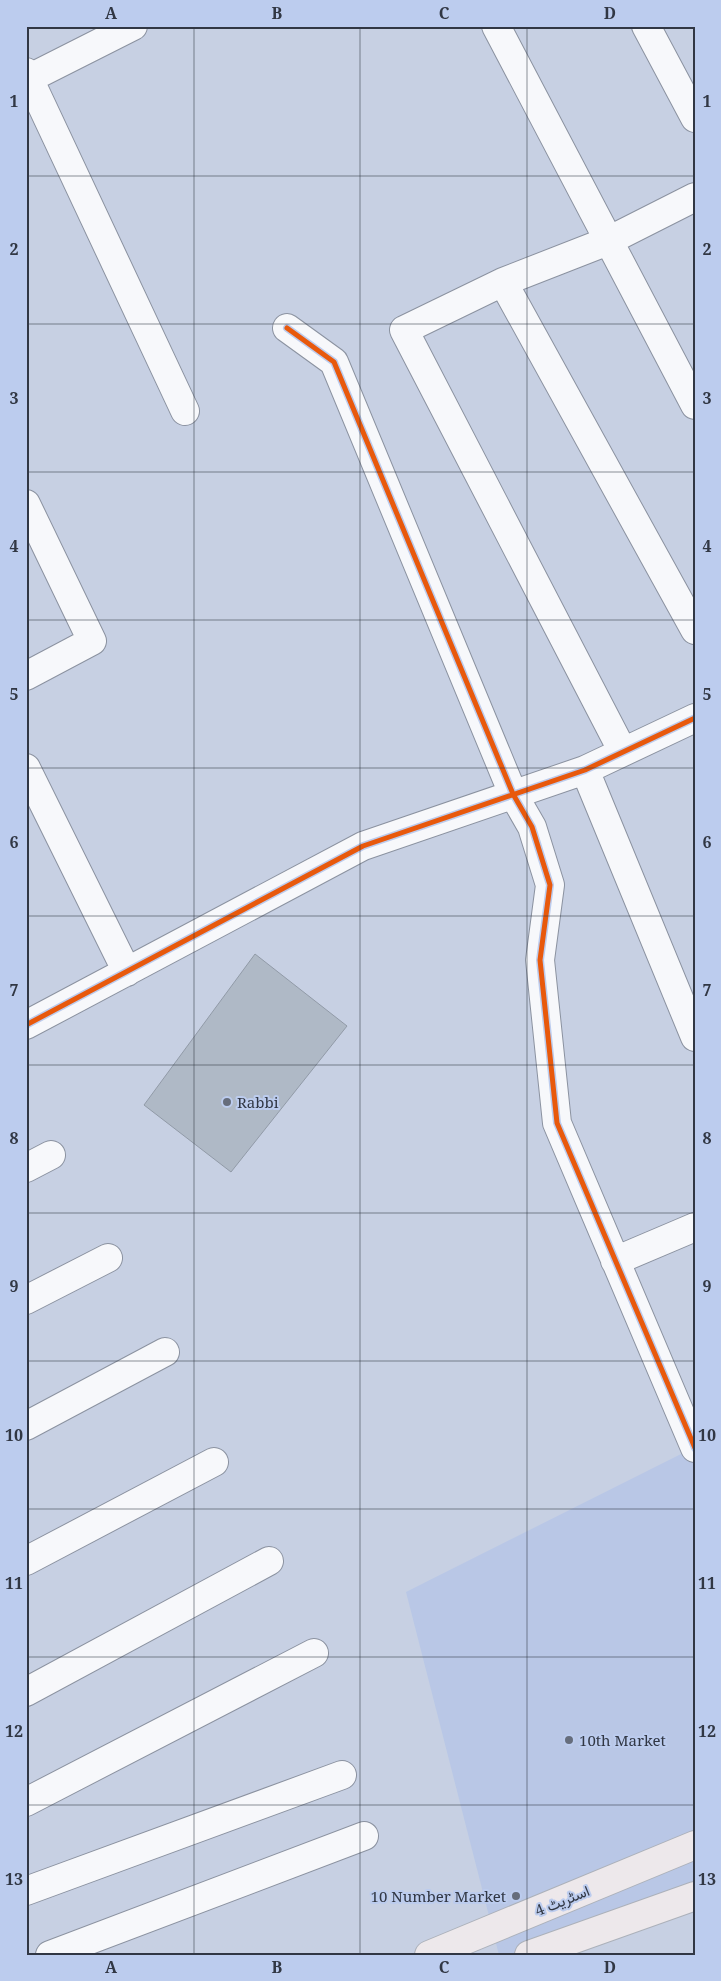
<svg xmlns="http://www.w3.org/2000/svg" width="721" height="1981" viewBox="0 0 721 1981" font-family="'Noto Serif',Vazirmatn,serif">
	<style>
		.built { fill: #b9c7e6 }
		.building { fill: #afb9c6; stroke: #919aa7 }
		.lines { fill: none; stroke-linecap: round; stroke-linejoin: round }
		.minor-casing { stroke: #8b92a0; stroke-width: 30 }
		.major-casing { stroke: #acb1ba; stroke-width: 30 }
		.minor { stroke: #f7f8fb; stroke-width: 28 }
		.major { stroke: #ede8eb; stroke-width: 28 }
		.cycleway-casing { stroke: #bcccee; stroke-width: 8 }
		.cycleway { stroke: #e8590c; stroke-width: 5 }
		.grid { fill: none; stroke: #313744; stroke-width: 1; stroke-opacity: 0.55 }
		.poi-dot { fill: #666d7c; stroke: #bcccee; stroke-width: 2 }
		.labels { text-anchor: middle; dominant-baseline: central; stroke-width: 4; stroke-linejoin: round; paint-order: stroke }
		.poi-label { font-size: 15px; fill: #313744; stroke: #bcccee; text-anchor: start }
		.street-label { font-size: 15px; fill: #313744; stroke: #bcccee }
		.neatline { fill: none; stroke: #313744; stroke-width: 2 }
		.grid-label { font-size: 16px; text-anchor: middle; font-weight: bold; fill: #313744 }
	</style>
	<rect width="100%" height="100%" fill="#c7d0e3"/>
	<!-- built -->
	<path class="built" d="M695 1447V1888L526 1955H499L406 1592Z"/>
	<!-- building -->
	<path class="building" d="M255 954 347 1026 231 1172 144 1105Z"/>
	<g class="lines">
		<!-- minor casing -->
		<g class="minor-casing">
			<path id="minor" d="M496 26 695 405
				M646 26 695 118
				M26 72 185 411
				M26 80 133 26
				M503 282 695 630
				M287 328 334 362 513 794 532 827 550 885 540 960 557 1123 695 1448
				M26 504 92 641 26 676
				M623 752 404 330 503 282 608 241 695 197
				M26 768 127 972
				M585 770 695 1037
				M26 1025 363 846 585 770 695 718
				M26 1168 51 1155
				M615 1261 695 1227
				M26 1300 108 1258
				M26 1426 165 1352
				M26 1561 214 1462
				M26 1692 269 1561
				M26 1802 314 1653
				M26 1891 342 1775
				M50 1955 364 1836"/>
		</g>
		<!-- major casing -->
		<g class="major-casing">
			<path id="major" d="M429 1955 695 1845
				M529 1955 695 1896"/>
		</g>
		<!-- minor -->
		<use href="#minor" class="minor"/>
		<!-- major -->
		<use href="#major" class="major"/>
		<!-- cycleway casing -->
		<g class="cycleway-casing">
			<path id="cycleway" d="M287 328 334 362 513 794 532 827 550 885 540 960 557 1123 695 1448
				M26 1025 363 846 585 770 695 718"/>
		</g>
		<!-- cycleway -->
		<use href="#cycleway" class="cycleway"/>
	</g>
	<!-- grid -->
	<path class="grid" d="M194 26V1955M360 26V1955M527 26V1955M26 176H695M26 324H695M26 472H695M26 620H695M26 768H695M26 916H695M26 1065H695M26 1213H695M26 1361H695M26 1509H695M26 1657H695M26 1805H695"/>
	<!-- markers -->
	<g class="poi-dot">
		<circle cx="227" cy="1102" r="5"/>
		<circle cx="569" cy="1740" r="5"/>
		<circle cx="516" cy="1896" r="5"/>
	</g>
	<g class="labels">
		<!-- poi labels -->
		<g class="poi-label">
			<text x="237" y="1102">Rabbi</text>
			<text x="579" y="1740">10th Market</text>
			<text x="506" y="1896" text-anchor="end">10 Number Market</text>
		</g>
		<!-- street labels -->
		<g class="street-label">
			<text transform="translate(562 1900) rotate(-22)">اسٹریٹ 4</text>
		</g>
	</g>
	<!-- border -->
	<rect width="721" height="1981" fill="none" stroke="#bcccee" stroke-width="55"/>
	<rect x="28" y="28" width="666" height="1926" class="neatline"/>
	<g class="grid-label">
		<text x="111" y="19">A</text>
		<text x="277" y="19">B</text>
		<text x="444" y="19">C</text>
		<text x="610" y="19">D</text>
		<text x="14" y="107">1</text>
		<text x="707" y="107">1</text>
		<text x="14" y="255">2</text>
		<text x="707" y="255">2</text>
		<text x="14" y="404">3</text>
		<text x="707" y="404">3</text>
		<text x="14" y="552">4</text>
		<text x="707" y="552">4</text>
		<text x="14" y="700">5</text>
		<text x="707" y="700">5</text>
		<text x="14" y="848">6</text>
		<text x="707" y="848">6</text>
		<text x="14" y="996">7</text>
		<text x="707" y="996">7</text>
		<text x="14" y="1144">8</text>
		<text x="707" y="1144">8</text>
		<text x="14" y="1292">9</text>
		<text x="707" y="1292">9</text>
		<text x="14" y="1441">10</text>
		<text x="707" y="1441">10</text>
		<text x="14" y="1589">11</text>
		<text x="707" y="1589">11</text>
		<text x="14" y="1737">12</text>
		<text x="707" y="1737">12</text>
		<text x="14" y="1885">13</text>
		<text x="707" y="1885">13</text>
		<text x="111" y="1973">A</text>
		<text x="277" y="1973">B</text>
		<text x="444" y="1973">C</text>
		<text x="610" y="1973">D</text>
	</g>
</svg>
